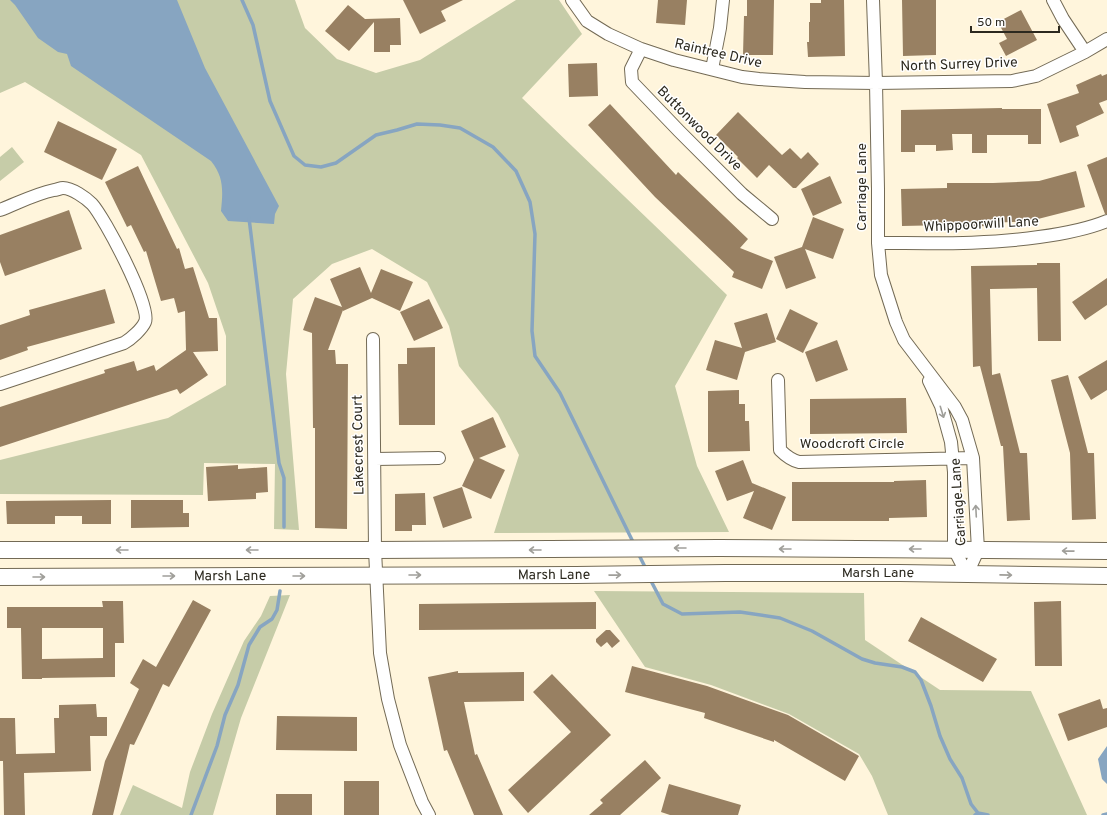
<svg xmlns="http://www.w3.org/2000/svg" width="1107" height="815" viewBox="0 0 1107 815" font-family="Overpass,sans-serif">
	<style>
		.green { fill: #c6cca8 }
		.water { fill: #87a5c1 }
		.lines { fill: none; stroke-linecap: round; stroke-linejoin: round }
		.stream { stroke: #87a5c1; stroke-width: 3.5 }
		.building { fill: #988062; fill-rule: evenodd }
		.minor-casing { stroke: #736a55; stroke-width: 14 }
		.secondary-casing { stroke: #736a55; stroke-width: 18 }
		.minor { stroke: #fff; stroke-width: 12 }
		.secondary { stroke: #fff; stroke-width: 16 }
		.oneway { stroke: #a09f9a }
		.labels { text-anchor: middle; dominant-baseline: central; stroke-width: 3; stroke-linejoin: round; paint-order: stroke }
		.street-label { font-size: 14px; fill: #2c291f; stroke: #fff }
	</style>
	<rect width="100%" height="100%" fill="#fff5dc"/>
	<!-- green -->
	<path class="green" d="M0 0H295L305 28 337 59 376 73 420 60 516 0H559L582 34 522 98 727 295 675 386 697 466 729 532 494 533 519 455 498 414 459 366 449 326 427 282 372 249 332 264 293 299 286 374 299 530 274 529 275 464 204 463 203 495 0 494V460L168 418 226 385V336L208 283 141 155 25 82 0 93Z
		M12 147 24 162 0 181V157Z
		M594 591 864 593 865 640 940 690 1031 691 1087 815H888L872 776 859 754 789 714 711 685 645 667Z
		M290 595 241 718 213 815H120L133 785 182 808 190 772 212 714 244 641 261 616 270 596Z"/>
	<!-- water -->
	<path class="water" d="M10 0H177L205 68 279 206 275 214 274 224 228 221 221 211C223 191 224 177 211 161L71 66 67 54 58 52 38 38 15 5Z
		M1107 746V784L1102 779 1098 759Z"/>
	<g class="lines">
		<!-- stream -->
		<path class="stream" d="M242 0 253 25 270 101 294 156 305 165 321 167 336 163 376 135 397 130 417 124 440 125 460 128 493 147 516 171 530 202 535 234 532 331 535 356 560 393 634 544
			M249 218 279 463 284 478V527
			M638 553 646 569
			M650 579 663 604 682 614 740 612 780 618 812 631 862 659 875 663 902 667 915 672 921 680 931 706 940 736 950 759 962 778 971 804 978 813 975 815
			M978 813 988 815
			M191 815 217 746 225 715 238 685 249 645 260 627 272 619 277 610 280 591
			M1103 815 1107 814"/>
	</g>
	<!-- building -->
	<path class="building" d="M403 0H463L441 11 446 21 420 34Z
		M658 0H687L685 25 656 23Z
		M747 0H774L773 55H743L744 16H747Z
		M821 0H844L845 56 808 57 807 42H809V22H810V3H821Z
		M902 0H936V55L903 56Z
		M348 5 365 19 400 18 401 45H390V52H374V22L349 51 325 31Z
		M1021 10 1037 40 1006 56 999 43 1007 39 998 22Z
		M597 63 598 96 569 97 568 64Z
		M1101 74 1102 76 1107 74V100L1099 103 1104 113 1076 126 1079 136 1060 143 1047 104 1079 93 1076 85Z
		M610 104 676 175 678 172 748 239 740 248 773 261 762 289 732 277 734 272 655 197 588 125Z
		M1002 108V109H1041V144H1028V135H987V153H972V134H952L953 150 936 151V145H915V152H901V110Z
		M738 112 782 155 790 148 801 159 808 152 819 164 796 188H793L769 165 757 178 737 158 738 157 716 135Z
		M58 121 117 149 102 180 44 152Z
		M1107 157V214H1105L1087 165Z
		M138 166 177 249 179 248 185 269 193 267 209 318H217L218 351 193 352 208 375 180 394 177 389 0 447V407L105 373 104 370 134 361 137 371 154 365 156 371 186 350 185 311 178 313 174 298 161 301 146 251 144 252 131 225 127 227 105 182Z
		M1076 171 1085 207 1034 220V221L988 223 989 226 948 227V225L902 226 901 189 947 188V183H993L1039 181Z
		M830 176 842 203 813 216 801 189Z
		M69 210 82 249 5 276 0 262V235Z
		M813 217 844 229 833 259 805 249 816 278 786 289 774 257 802 247Z
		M1037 263H1060L1061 341H1038L1037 288 990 289 992 375 1000 373 1020 453H1027L1030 520 1007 521 1003 446H1001L980 366 973 367 971 266 1037 265Z
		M360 267 371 293 381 269 413 282 400 311 372 298 343 311V310L328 350H335L336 364H348L347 529 315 528V428H313L312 333 303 330 315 297 342 307 330 279Z
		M1107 278V305L1085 320 1072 302Z
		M105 289 115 323 27 347 28 350 0 360V325L30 315 29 310Z
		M429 299 443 328 414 341 400 312Z
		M790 309 818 323 803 353 776 339Z
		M767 313 776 342 745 352 737 380 706 370 715 340 742 348 734 323Z
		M837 340 848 370 816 382 805 352Z
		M435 347V425H399L398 364H407V348Z
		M1107 360V390L1091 400 1078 377Z
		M1068 375 1088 453H1094L1096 519 1072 520 1070 453 1051 380Z
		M739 390V404H745V421H749L750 451 708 452V391Z
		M906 398 907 433 810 434V399Z
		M493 417 506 447 479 458 505 470 491 499 462 486 474 460 461 431Z
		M743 460 752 483 786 497 772 530 743 518 754 491 727 501 715 471Z
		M238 465V469L267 467 268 492 256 493V499L208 501 206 467Z
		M926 480 927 517 889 518V521H792V482H894V481Z
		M462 487 472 518 443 528 433 497Z
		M425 493 426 525H412V531H395V494Z
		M111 500V524H82V516H55V524H7L6 501Z
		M131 500H183V513H189V527L131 528Z
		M193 600 211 610 169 687 163 684 134 745 130 744 113 815H92L105 761 139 689 130 683 143 659 156 667Z
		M102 601H123L124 643H115V677L42 678V679H22L21 628H7V607H103ZM42 628H103V658L42 659Z
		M1061 601 1062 666H1035L1034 602Z
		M596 602V629L419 630V604Z
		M921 617 997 659 983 682 908 641Z
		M606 630H610L620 641 612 648 607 642 601 647 596 642V639Z
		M632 666 707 686 788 715 859 756 845 781 774 740V742L704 718 705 713 625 692Z
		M458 671V673L524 672V701L464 702 475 755 477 754 503 815H474L447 750 444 751 428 677Z
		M552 674 611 735 528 813 508 790 571 732 533 692Z
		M1100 699 1103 709 1107 708V727L1068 741 1058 714Z
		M96 704 97 717H107V736H90L91 771 24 773 25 815H4L3 761H0V718H15L16 754 55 753 54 718H59V705Z
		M277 716 357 717V751L276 750Z
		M645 760 661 778 620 815H589L603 803 600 800Z
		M344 781H379V815H344Z
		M669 784 741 805 738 815H670L661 812Z
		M276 794H312V815H276Z"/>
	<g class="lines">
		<!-- minor casing -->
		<g class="minor-casing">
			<path id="minor" d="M572 0 587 21 608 34 641 49 674 60 742 77 759 79 805 82 876 83 1012 81 1036 76 1085 52 1107 39
				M873 0 876 83 878 189V243L881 275 896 322 904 340 955 407 962 420 973 458 978 550 967 574
				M1053 0 1063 19 1085 52
				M641 49 631 69 632 82 679 131 742 194 772 219
				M712 69 720 28 723 0
				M0 210C18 203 35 194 54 190 57 190 60 188 63 188 72 188 86 198 92 204 104 217 152 307 145 322 142 329 131 339 124 343L0 384
				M878 243C932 243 985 245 1039 237 1062 234 1085 230 1107 221
				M373 339 375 550 380 653 388 699 400 745 422 802 429 815
				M778 380 780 450C786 456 791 460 799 462L973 458
				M929 381 941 406 951 442 954 472V549L967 574
				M375 459 439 458"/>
		</g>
		<!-- secondary casing -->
		<g class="secondary-casing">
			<g id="secondary">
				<path d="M0 550H375L719 548 1107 551"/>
				<path id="s1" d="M0 577 576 575 725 573H900L1107 576"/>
			</g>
		</g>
		<!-- minor -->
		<use href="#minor" class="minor"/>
		<!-- secondary -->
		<use href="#secondary" class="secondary"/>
	</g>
	<!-- one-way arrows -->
	<defs><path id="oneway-shaft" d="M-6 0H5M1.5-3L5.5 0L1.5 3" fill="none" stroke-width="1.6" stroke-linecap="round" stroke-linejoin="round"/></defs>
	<g class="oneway">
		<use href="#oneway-shaft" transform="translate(942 412) rotate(73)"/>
		<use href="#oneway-shaft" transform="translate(976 511) rotate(-93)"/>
		<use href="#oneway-shaft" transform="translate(680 548) rotate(180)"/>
		<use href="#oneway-shaft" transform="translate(785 549) rotate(-180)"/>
		<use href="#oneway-shaft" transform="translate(915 549) rotate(-180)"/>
		<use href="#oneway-shaft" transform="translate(122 550) rotate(180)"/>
		<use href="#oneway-shaft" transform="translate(252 550) rotate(180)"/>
		<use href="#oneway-shaft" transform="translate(535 550) rotate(180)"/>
		<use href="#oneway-shaft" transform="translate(1068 551) rotate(-179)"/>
		<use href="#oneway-shaft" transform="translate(415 575)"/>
		<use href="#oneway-shaft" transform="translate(615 575) rotate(-1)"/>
		<use href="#oneway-shaft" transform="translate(1006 575) rotate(1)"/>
		<use href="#oneway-shaft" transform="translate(169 576)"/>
		<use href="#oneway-shaft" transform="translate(299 576)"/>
		<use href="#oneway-shaft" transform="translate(39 577)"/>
	</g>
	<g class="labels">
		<!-- street labels -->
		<g class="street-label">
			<text transform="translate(718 54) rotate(13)">Raintree Drive</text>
			<text transform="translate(959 65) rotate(-2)">North Surrey Drive</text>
			<text transform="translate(699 129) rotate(45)">Buttonwood Drive</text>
			<text transform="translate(862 187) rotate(-90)">Carriage Lane</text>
			<text transform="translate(981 225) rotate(-3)">Whippoorwill Lane</text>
			<text x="852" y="444">Woodcroft Circle</text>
			<text transform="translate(359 445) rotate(-91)">Lakecrest Court</text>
			<text transform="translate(959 502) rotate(-94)">Carriage Lane</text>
			<text stroke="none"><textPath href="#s1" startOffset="878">Marsh Lane</textPath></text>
			<text stroke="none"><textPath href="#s1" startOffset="554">Marsh Lane</textPath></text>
			<text stroke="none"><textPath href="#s1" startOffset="230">Marsh Lane</textPath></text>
		</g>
	</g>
	<!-- scale -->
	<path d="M971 26v6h88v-6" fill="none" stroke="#2c291f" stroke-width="2"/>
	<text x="977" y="26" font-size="12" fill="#2c291f" stroke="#ffffff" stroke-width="3" paint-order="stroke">50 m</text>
</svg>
